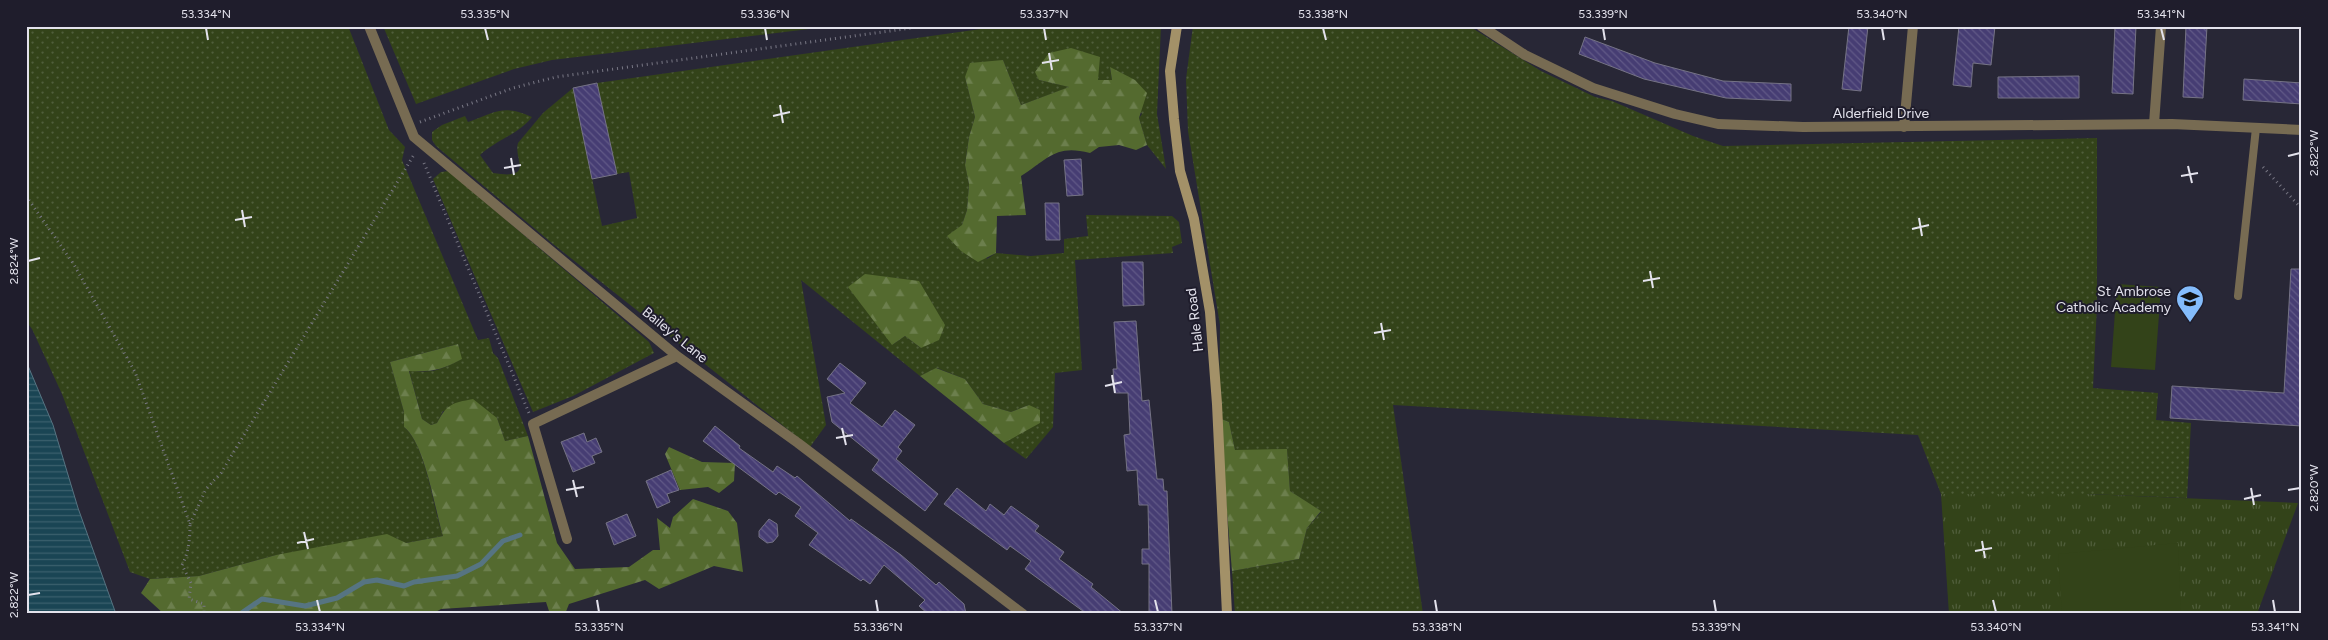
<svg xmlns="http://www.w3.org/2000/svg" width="2328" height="640" viewBox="0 0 2328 640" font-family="Figtree,sans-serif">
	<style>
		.grass { fill: url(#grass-dots); fill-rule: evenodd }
		.forest { fill: url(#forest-firs) }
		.park { fill: url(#park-tufts) }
		.pitch { fill: #334319 }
		.water { fill: url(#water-rules); stroke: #567482 }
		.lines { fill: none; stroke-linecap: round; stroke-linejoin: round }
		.stream { stroke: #567482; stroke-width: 5 }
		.building { fill: url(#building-back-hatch); stroke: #757385 }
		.path { stroke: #797885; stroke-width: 3; stroke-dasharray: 1 4; stroke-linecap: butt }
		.lane { stroke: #776b52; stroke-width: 8 }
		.street { stroke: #776b52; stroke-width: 10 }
		.secondary { stroke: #a39168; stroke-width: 10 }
		.ticks { fill: none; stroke: #e3e2ec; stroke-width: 2 }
		.labels { text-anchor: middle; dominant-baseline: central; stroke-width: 4; stroke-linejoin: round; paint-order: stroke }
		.street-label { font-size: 14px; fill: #e3e2ec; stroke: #1f1d2c }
		.poi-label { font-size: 14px; fill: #e3e2ec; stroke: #1f1d2c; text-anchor: end }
		.neatline { fill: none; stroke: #e3e2ec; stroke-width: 2 }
		.ticks-label { font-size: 12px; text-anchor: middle; fill: #e3e2ec }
	</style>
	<defs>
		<pattern id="grass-dots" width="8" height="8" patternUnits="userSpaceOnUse" patternTransform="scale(1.25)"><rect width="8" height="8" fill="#334319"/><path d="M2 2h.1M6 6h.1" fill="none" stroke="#505e3b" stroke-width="1.8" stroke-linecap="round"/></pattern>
		<pattern id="forest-firs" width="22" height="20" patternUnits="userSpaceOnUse" patternTransform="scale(1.25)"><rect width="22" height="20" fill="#546a2f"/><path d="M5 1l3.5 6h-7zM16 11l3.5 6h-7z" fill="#6c7f4d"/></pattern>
		<pattern id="park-tufts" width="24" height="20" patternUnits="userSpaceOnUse" patternTransform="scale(1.25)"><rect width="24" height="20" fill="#334319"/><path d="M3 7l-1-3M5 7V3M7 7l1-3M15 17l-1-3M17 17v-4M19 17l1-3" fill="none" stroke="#505e3b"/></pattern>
		<pattern id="water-rules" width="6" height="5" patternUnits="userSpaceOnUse" patternTransform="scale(1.25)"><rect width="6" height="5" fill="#1a4554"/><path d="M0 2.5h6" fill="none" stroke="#3b606d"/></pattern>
		<pattern id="building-back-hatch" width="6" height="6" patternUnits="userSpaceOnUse" patternTransform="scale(1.25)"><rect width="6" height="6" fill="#463d73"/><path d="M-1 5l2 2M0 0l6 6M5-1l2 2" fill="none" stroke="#615987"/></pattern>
	</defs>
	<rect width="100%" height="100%" fill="#282736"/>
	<!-- grass -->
	<path class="grass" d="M26 26H348L389 130 405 147 402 160 478 340 489 338 493 353 498 358 528 436 505 441 497 418 443 411 437 423 431 425 422 419 409 370C432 374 441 370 461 359L458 344 390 362 404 412V427C426 445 433 508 443 536L406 543 276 555 199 576 150 579 130 572 62 394 32 329 26 321Z
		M383 26H834L552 60 514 69 416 104Z
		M1002 26H1161L1157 114 1166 169 1147 145 1139 118 1142 114 1110 68 1112 80H1039L1070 87 1021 105 1003 60 965 77 975 117 969 137 965 164 969 184 967 210 962 225 987 259 996 253 1031 256 1064 253V239L1088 236 1086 215 1172 216 1179 222 1182 243 1172 247 1173 253 1075 260 1082 370 1055 373 1053 427 1026 459 1004 443 1012 438 1029 405 1011 412 983 404 965 379 937 368 920 376 801 280 826 425 810 447 553 244 436 146 432 140V132L442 125 465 116 468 122C497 112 502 104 532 117 519 134 496 140 480 155L493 173C536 180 513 159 518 143L543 113 573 88 602 226 637 218 629 172 617 174 597 83ZM919 282 921 348 905 336 892 345Z
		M1193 26H1469L1541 71 1595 97 1612 101 1693 136 1723 146 2097 138V305L2093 388 2158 393 2156 420 2191 423 2187 498 2086 494H1941L1918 435 1393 405 1423 614H1235L1232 571 1299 559 1307 528 1321 512 1290 491 1287 450H1235L1229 422 1219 418 1220 325 1188 131 1186 79Z
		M449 171 649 342 654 353 573 396 533 412 433 179 441 172Z"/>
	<!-- forest -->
	<path class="forest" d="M1071 48 1100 57 1098 80H1112L1110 67 1135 80 1147 93 1139 118 1147 145 1136 150 1119 145 1099 147 1090 153C1056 144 1049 158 1021 176L1026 215 997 216 996 253 978 262 961 251 947 236 962 225 967 210 969 184 965 165 969 137 975 117 965 77 970 63 1003 60 1021 105 1069 87 1039 80 1035 72 1049 53Z
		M865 274 919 281 945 325 939 340 921 348 905 336 892 345 848 287Z
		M458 344 462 359C441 370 433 372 409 371L422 419 431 425 437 423C447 404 452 403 473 399L497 418 505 441 528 436 557 543 575 569 629 567 653 550H660L657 518 670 528 673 517 693 499 728 511 737 523 743 572 714 566 659 589 645 580 569 604 565 614H550L546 602 441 609 432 614H164L141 593 150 579 199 576 276 555 387 534 406 543 443 536C435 510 425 443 404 427V412L390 362Z
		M936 368 965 379 983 404 1011 412 1029 405 1040 410V423L1004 443 920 376Z
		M1219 418 1229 422 1235 450 1287 449 1290 491 1321 511 1307 528 1299 559 1232 571Z
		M669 447 702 462 735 463 734 481 719 493 708 487 680 490 665 454Z"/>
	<!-- park -->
	<path class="park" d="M1941 494H2086L2298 503 2257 614H1949Z"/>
	<!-- pitch -->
	<path class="pitch" d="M2117 284 2161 287 2155 370 2111 367Z
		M2178 543 2181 612 2062 614 2058 554Z"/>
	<!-- water -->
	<path class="water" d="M26 361 53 425 78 508 116 614H26Z"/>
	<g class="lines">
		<!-- stream -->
		<path class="stream" d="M240 614 262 599 305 606 337 598 364 582 377 580 404 586 414 582 457 576 481 564 503 541 520 535"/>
	</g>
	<!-- building -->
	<path class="building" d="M1849 26H1868L1861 91 1842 89Z
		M1959 26H1995L1991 65 1973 63 1971 87 1953 85Z
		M2115 26H2136L2133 94 2112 93Z
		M2186 26H2207L2203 98 2183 97Z
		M1585 37 1655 63 1723 81 1791 84V101L1726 98 1644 79 1579 54Z
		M2079 76V98H1998V77Z
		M2244 79 2302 83V104L2243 100Z
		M597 83 617 174 592 179 573 88Z
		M1081 159 1083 195 1067 196 1064 160Z
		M1045 203H1059L1060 240H1046Z
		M1122 262H1143L1144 305 1123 306Z
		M2291 269H2302V426L2170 418 2172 386 2284 393Z
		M1136 321 1142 401 1149 400 1157 479H1163L1164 491H1167L1172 614H1149V564H1142V549H1149L1148 505H1139L1137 470 1127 471 1124 435 1130 434 1128 393H1115L1113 369H1117L1114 322Z
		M840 363 866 383 850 403 882 427 895 410 915 425 898 447 902 451 896 459 938 494 925 511 872 470 879 460 832 422 827 397 845 393 827 379Z
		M715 426 740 446 739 448 773 472 777 466 795 478 797 476 850 521 851 519 901 555 936 585 939 582 964 604 966 614H928L919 606 925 600 884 565 870 584 863 579 861 581 809 545 818 533 795 516 801 507 779 492 776 495 703 441Z
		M584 433 587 442 596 438 602 452 592 456 595 463 573 472 561 442Z
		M671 470 679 490 667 494 670 502 657 508 646 481Z
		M957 488 986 511 990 504 1004 515 1011 506 1039 526 1035 531 1064 552 1059 559 1093 584 1091 587 1124 614H1087L1025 569 1031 561 1010 546 1007 550 944 504Z
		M627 514 636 536 614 545 606 523Z
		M769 519 777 524 778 536 773 542 767 543 759 537V531Z"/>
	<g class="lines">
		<!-- path -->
		<path class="path" d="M420 122 513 88 556 77 926 26
			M424 163 529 413
			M2263 167 2302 209
			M26 196 73 263 135 372 190 524C190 538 189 552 182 565L191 583 189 599 204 604V614
			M190 524 206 489 221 473 415 153"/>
		<!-- lane -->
		<path class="lane" d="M2238 296 2256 128"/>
		<!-- street -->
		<path class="street" d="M369 26 414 137 677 356 798 443 1023 614
			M1481 26 1525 55 1593 88 1675 114 1718 124 1803 127 2172 124 2302 130
			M2154 124 2161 26
			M1904 127 1913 26
			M567 539 533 424 677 356"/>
		<!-- secondary -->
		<path class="secondary" d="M1177 26 1170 71 1174 119 1180 171 1194 219 1210 312 1217 404 1227 614"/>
	</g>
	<!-- ticks -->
	<path class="ticks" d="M206 28 208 40M485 28 488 40M765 28 767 40M1044 28 1046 40M1323 28 1326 40M1603 28 1605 40M1882 28 1884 40M2161 28 2164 40M1049 53 1052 70M1042 63 1059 60M780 105 783 123M773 116 790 112M2288 156 2300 153M511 158 514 175M2188 166 2192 183M504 168 521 165M2181 176 2198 173M242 210 245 227M1919 218 1922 236M235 220 252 217M1912 229 1929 225M28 261 40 258M1650 271 1653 288M1643 281 1660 278M1381 323 1384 340M1374 333 1391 330M1112 375 1115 393M1105 386 1122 382M842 428 846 445M836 438 853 435M573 480 577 497M2251 488 2254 505M566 490 584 487M2288 490 2300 488M2244 499 2261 495M304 532 308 549M1982 541 1985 558M297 543 314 539M1975 551 1992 548M28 595 40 593M317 600 320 612M597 600 599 612M876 600 878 612M1155 600 1158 612M1435 600 1437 612M1714 600 1716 612M1993 600 1996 612M2273 600 2275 612"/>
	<!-- icons -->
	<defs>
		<g id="school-pin" transform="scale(1.4375)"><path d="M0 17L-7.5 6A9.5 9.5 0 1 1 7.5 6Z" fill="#84bcfb" stroke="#1f1d2c"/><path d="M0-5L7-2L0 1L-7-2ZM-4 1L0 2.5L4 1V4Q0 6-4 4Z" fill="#111"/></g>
	</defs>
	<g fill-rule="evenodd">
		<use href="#school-pin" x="2190" y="299"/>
	</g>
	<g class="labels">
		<!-- street labels -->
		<g class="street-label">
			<text x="1881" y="113">Alderfield Drive</text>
			<text transform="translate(1195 320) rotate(-97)">Hale Road</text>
			<text transform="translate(675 335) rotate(39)">Bailey's Lane</text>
		</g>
		<!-- poi labels -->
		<g class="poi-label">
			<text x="2171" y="291">St Ambrose<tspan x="2171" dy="16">Catholic Academy</tspan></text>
		</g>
	</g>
	<!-- border -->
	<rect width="2328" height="640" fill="none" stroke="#1f1d2c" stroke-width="55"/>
	<rect x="28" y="28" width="2272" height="584" class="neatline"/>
	<g class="ticks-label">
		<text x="206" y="18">53.334°N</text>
		<text x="485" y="18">53.335°N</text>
		<text x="765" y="18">53.336°N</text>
		<text x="1044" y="18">53.337°N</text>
		<text x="1323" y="18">53.338°N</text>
		<text x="1603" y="18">53.339°N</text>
		<text x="1882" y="18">53.340°N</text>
		<text x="2161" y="18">53.341°N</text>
		<text transform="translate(2314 153) rotate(-90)" y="4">2.822°W</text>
		<text transform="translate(14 261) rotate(-90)" y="4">2.824°W</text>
		<text transform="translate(2314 488) rotate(-90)" y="4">2.820°W</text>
		<text transform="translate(14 595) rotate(-90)" y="4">2.822°W</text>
		<text x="320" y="631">53.334°N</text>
		<text x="599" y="631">53.335°N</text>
		<text x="878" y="631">53.336°N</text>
		<text x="1158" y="631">53.337°N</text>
		<text x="1437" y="631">53.338°N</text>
		<text x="1716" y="631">53.339°N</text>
		<text x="1996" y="631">53.340°N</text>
		<text x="2275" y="631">53.341°N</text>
	</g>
</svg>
